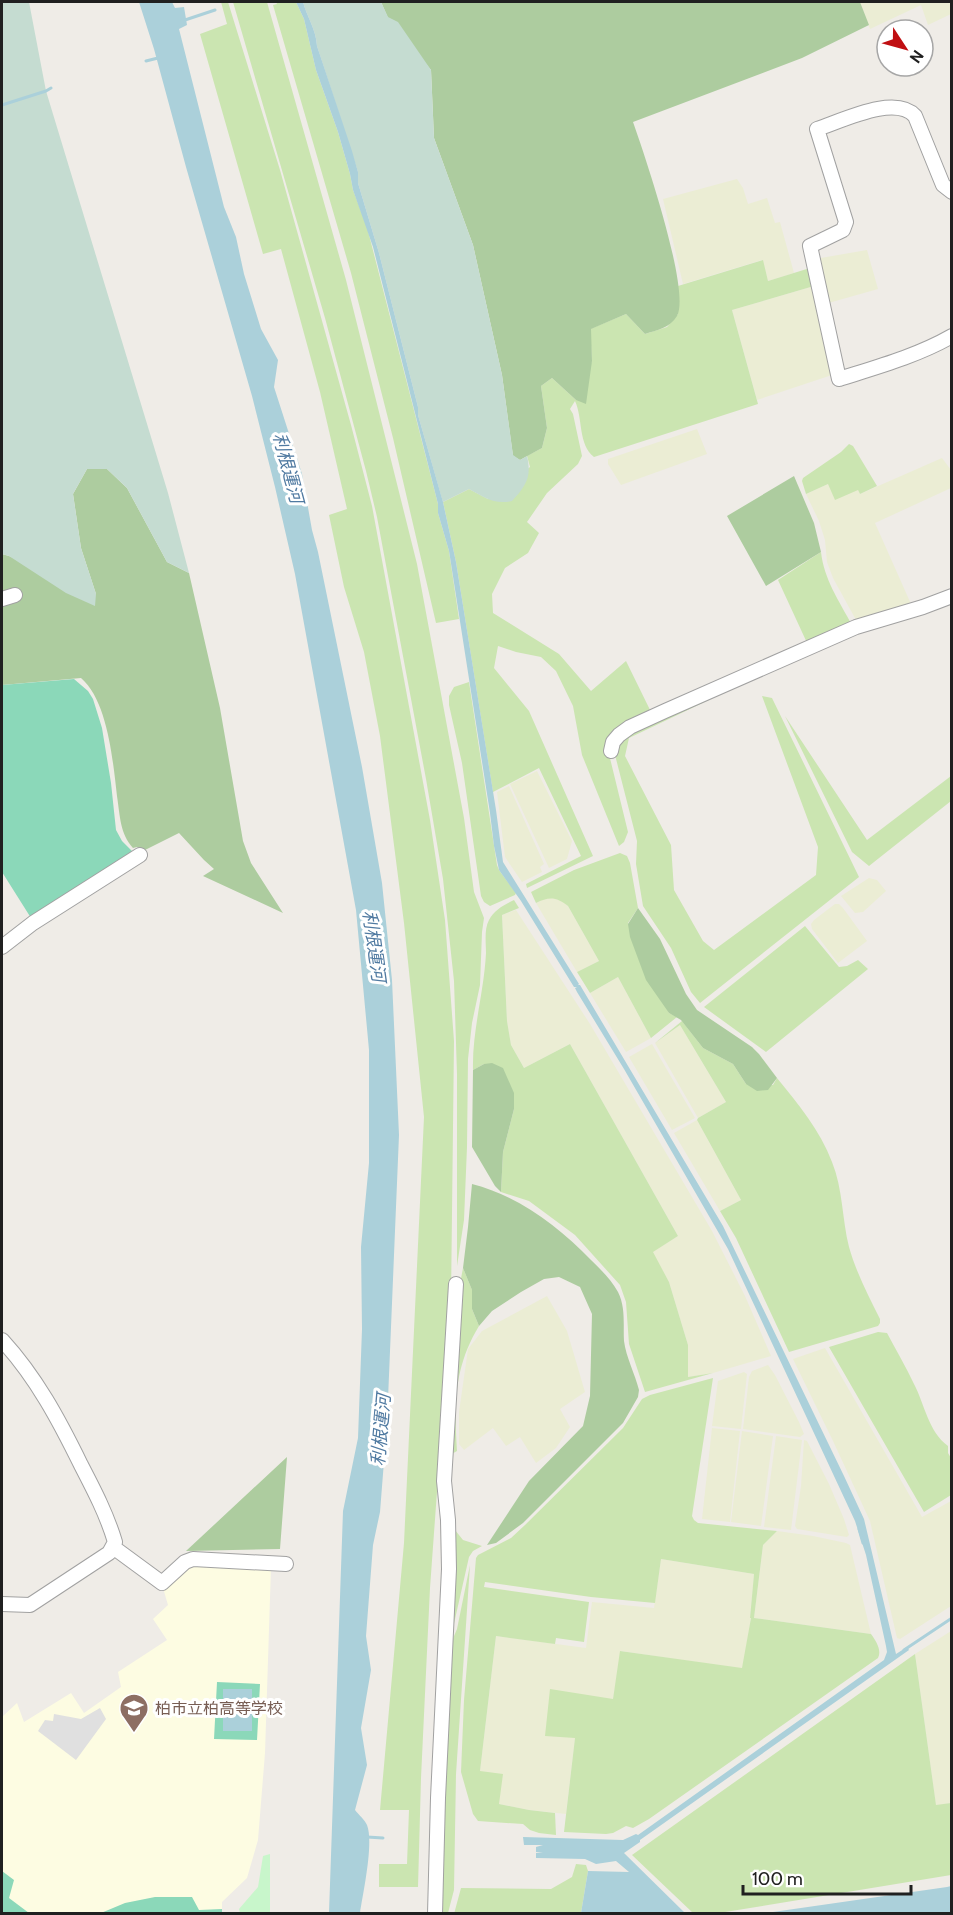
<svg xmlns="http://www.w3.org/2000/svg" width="953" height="1915" viewBox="0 0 953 1915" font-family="Cabin,'Noto Sans JP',sans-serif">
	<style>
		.education { fill: #fdfce2 }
		.farmland { fill: #ebedd4 }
		.grass { fill: #cbe5b1 }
		.forest { fill: #adcc9f }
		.wetland { fill: #c5dcd1 }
		.park { fill: #c8f6cb }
		.pitch { fill: #8bd8b9 }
		.parking { fill: #e0e0e0 }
		.water { fill: #abd0da }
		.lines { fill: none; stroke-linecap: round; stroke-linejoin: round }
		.stream { stroke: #abd0da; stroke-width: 3 }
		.minor-casing { stroke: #a1a1a1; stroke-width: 16 }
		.minor { stroke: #fff; stroke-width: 14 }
		.labels { text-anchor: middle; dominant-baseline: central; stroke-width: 6; stroke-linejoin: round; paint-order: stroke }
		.education-label { font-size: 16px; fill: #785e54; stroke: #fff; text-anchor: start }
		.water-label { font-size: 18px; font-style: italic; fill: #507aa1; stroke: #fff }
	</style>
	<rect width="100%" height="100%" fill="#efece7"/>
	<!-- education -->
	<path class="education" d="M188 1564 271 1567 265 1753 258 1840 247 1878 222 1902V1913H2V1717L17 1703 24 1722 71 1693 84 1713 121 1687 118 1672 167 1640 153 1619 168 1605 163 1588Z"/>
	<!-- farmland -->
	<path class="farmland" d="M860 2H951V14L928 25 921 5 870 29Z
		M737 179 743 188 748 204 767 198 775 223 780 222 794 273 768 281 762 260 683 284 663 199Z
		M867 250 878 289 825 304 815 259Z
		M814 286 832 375 757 400 732 310Z
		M697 429 707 454 621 485 608 464V459Z
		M942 458 951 470V488L875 523 911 604 856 620 833 578 827 562 825 540 819 521 806 494 828 484 858 490 860 494Z
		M537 771 572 841 567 859 549 868 510 784Z
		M509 786 544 864 540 867 542 872 522 882 505 857 497 792Z
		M869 878 877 880 886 891 863 912 855 913 841 896Z
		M546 898H554L563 901 568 906 599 961 577 972 536 903Z
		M835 904H839L843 908 867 941 838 963 812 929 811 924 814 920Z
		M516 910 590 1024 712 1231 745 1296 771 1356 713 1373 688 1377V1345L669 1282 652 1252 678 1236 570 1044 524 1068 511 1045 507 1021 502 915Z
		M618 977 651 1038 626 1052 590 993Z
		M680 1025 726 1102 698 1118 655 1043Z
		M652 1044 695 1118 672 1130 629 1057Z
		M697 1120 741 1200 720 1211 674 1133Z
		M547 1296 567 1331 585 1392 560 1409 570 1427 556 1448 536 1463 520 1437 506 1446 493 1428 464 1450 459 1444V1412L468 1349 482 1331Z
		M825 1348 922 1517 951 1501V1606L900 1639 897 1638 870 1521 833 1441 793 1359Z
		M768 1365 775 1375 799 1422 804 1434 800 1437 743 1429 749 1377 752 1371Z
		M744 1372 747 1374 741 1429 712 1426 718 1381Z
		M712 1428 740 1431 730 1522 702 1519Z
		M742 1431 773 1436 761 1526 731 1522Z
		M776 1436 802 1440 791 1530 764 1527Z
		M804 1440 807 1441 829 1484 844 1519 849 1535 847 1537 797 1529 795 1526 801 1486Z
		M777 1531 813 1536 846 1543 850 1545 871 1634 754 1618 763 1545Z
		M661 1559 754 1574 750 1617 751 1618 743 1669 621 1651 613 1699 575 1738 566 1814 529 1810 499 1804 480 1771 496 1636 586 1648 592 1602 654 1608Z
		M951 1631V1803L936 1806 915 1654Z"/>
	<!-- grass -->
	<path class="grass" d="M221 2H228L280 170 351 425 372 506 430 820 445 920 454 1041 451 1299 430 1588 421 1778 418 1887H379V1864H407L409 1810H380L404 1543 424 1117 404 923 380 736 364 652 344 587 329 515 347 509 320 392 281 249 263 254 200 34 227 24Z
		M233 2H267L346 280 417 564 464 818 474 892 484 918 482 932 480 985 472 1023 468 1059 467 1147 464 1220 457 1266V1074L454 981 443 879 426 779 377 517 366 471 325 318Z
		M276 2H296L304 19 316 70 338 132 350 174 353 190 367 227 438 504V513L449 551 459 619 436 623 393 438 351 273 273 5 277 4Z
		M763 260 768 281 810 268 814 286 732 310 758 404 594 457C578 445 583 418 575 401L570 409 573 414 582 456 578 464 547 493 527 522 539 533 528 553 505 568 492 594 493 613 559 654 591 691 626 661 652 714 608 750 628 832 624 842 619 846 582 755 573 706 556 671 541 657 516 652 498 646 494 668 529 711 593 856 527 888 526 884 581 856 539 768 493 792 456 562 443 502 469 489 488 499 530 467 527 456 542 448 547 428 541 386 552 378 576 400 592 361 590 329 626 314 645 334 667 327 678 314V286Z
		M849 444 853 446 877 486 860 494 858 490 835 500 828 484 806 494 802 481 803 478 841 452Z
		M821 552C824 579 839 601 852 625L808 645 778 580Z
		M755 678 629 738 625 756 671 845 674 890 703 941 714 950 816 875 818 847 762 696 772 698 859 877 700 1003 691 992 671 948 643 906 636 864 637 841 614 751 623 736Z
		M469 682 497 865 499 870 516 893 515 895 490 906 484 902 481 896 462 763 449 705V696L454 687Z
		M785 716 867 840 951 776V801L869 866 852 852Z
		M620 853 627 856 630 863 638 908 628 923 669 1013 677 1017 651 1038 618 977 590 993 577 972 599 961 568 906C557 897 549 896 536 903L531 892 574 870Z
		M514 900 519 908 502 915 507 1021 511 1045 524 1068 570 1044 678 1236 653 1252 669 1282 688 1345V1377L713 1373 645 1392 629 1344 626 1302 620 1285 575 1235 529 1201 501 1192 503 1152 514 1109 484 1064 473 1070C472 1030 484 993 486 953 486 943 484 929 489 920 494 910 504 905 514 900Z
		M805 926 839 967 847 966 858 960 868 969 766 1052 704 1007Z
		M682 1021 703 1048 733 1064 746 1084 773 1085 777 1078C798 1104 820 1130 832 1162 843 1189 842 1219 849 1247 856 1272 868 1295 880 1319V1323L878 1326 789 1352 736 1238 720 1211 741 1200 697 1120 698 1118 726 1102 680 1025 655 1043Z
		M463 1268 472 1290V1309L479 1326C454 1367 454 1404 457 1451L450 1455 459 1289Z
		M878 1332 887 1333C896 1350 906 1367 914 1384 925 1405 928 1431 948 1446V1453L951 1458V1495L924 1512 829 1347Z
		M713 1378 692 1516 694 1520 698 1523 777 1531 763 1545 754 1618 871 1634C876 1641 882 1650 878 1658L649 1819 633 1828 626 1826 613 1833 606 1834 564 1832 575 1738 545 1736 550 1689 613 1699 620 1651 742 1668 751 1618H750L754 1574 661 1559 655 1603 591 1597 485 1582 484 1587 589 1602 584 1642 556 1638 555 1644 496 1636 480 1771 503 1774 499 1804 529 1810 555 1813 556 1835 539 1833 530 1830 523 1824 478 1821 473 1814 461 1772 464 1700 476 1558 478 1555 511 1538 525 1525 623 1428 642 1399 650 1395Z
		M455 1530 463 1540 482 1546 473 1551 469 1557 453 1628 449 1638Z
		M470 1565 456 1774 454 1890 448 1913 438 1914 449 1648 457 1629Z
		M915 1654 936 1805 951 1803V1875L719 1913H693L632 1855Z
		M576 1864 586 1865 588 1871 581 1913 454 1914 461 1888 551 1889 572 1877Z"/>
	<!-- forest -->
	<path class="forest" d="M381 2H860L869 25 802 58 633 122C644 153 691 291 677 316 670 328 657 330 645 334L626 314 591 329 592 361 586 404 576 400 552 378 541 386 547 428 542 448 520 460 513 456 502 375 473 245 434 138 431 70 388 18Z
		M87 469H107L127 488 167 562 189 573 220 708 243 841 251 863 283 913 203 876 214 869 204 860 179 833 145 850 137 847 133 848C120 834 120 816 117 796 113 762 108 701 81 678L2 685V554L9 556 96 594 81 548 73 494Z
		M794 476 814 523 821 552 766 586 727 516Z
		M638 908 660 939 686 994 697 1010 752 1047 759 1054 777 1078 768 1090 757 1091 746 1084 733 1064 703 1048 681 1020 669 1013 646 980 630 937 628 924Z
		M492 1063 503 1068 514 1093V1109L503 1152 501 1192 495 1186 472 1147 473 1070 484 1064Z
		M472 1184C519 1196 558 1226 591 1260 600 1269 611 1279 618 1292 626 1308 623 1325 624 1341 626 1357 635 1374 639 1390L638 1397 623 1423 523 1523 496 1543 487 1545 529 1481 583 1426 590 1396 592 1314 580 1287 559 1277 544 1279 521 1292 492 1311 479 1326 472 1309V1290L463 1268 468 1227Z
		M287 1457 280 1549 186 1551Z"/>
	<!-- wetland -->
	<path class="wetland" d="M2 2H29L46 91 168 493 189 573 167 562 127 488 107 469H87L73 494 81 548 96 594 95 606 66 593 9 556 2 554Z
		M303 2H381L388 17 398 22 431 70 434 138 473 245 502 375 513 455 520 460 527 456C532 477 526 486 512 501 494 505 484 497 469 489L443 502 442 499 418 415V407L379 253 358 183V172L317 46C316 29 307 17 303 2Z"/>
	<!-- park -->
	<path class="park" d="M270 1854V1913H240L239 1909 258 1887 263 1856Z"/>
	<!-- pitch -->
	<path class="pitch" d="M74 679 88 691 93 699 102 728 111 783 116 830 122 841 135 854 31 918 2 872V685Z
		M217 1682 260 1684 257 1740 214 1739Z
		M2 1871 14 1880 9 1898 29 1913H2Z
		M155 1897H192L199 1910 222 1909V1913H101L125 1903Z"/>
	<!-- parking -->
	<path class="parking" d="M100 1708 106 1719 76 1760 38 1731 45 1720 53 1721 54 1714 81 1719Z"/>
	<!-- water -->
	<path class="water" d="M139 2H172L175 8 184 7 187 25 179 29 224 207 236 237 244 274 261 329 278 360 274 387 302 474 312 530 318 552 362 767 382 883 392 980 399 1135 387 1423 380 1512 373 1545 366 1636 371 1670 361 1728 367 1765 355 1810C359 1815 365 1820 367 1825 374 1843 363 1893 360 1913H329L343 1511 358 1438 362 1329 361 1247 369 1163V1050L356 910 295 574 275 487 252 396 186 167 154 49Z
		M296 2H303C307 17 316 29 317 46L352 151 358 172V183L379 253 418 407V415L443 502 456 562 496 810 503 862 579 984 578 985H580L723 1226 844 1476 864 1519 896 1654 907 1647 909 1650 640 1840V1842L624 1853 685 1913H581L588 1871 629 1872 616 1861 596 1864 585 1859 536 1858V1853L543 1852H536V1847L543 1845H524L523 1837 623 1840 636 1834 638 1835 884 1660 887 1652 886 1646 866 1555 855 1521 728 1249 624 1069 577 992 575 988 577 987H574L521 901 499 870 494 846 490 813 449 551 438 513V504L373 247 353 190 350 174 338 132 316 70 304 19Z
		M223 1689H252V1731H223Z
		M951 1886V1913H766L947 1887Z"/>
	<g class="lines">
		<!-- stream -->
		<path class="stream" d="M182 21 215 10
			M146 61 158 58
			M2 105 46 91 51 88
			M859 1529 863 1543
			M904 1650 952 1618
			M367 1837 383 1838"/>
		<!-- minor casing -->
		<g class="minor-casing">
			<path id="minor" d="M952 192 943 185 915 116C895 94 842 121 817 129L846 222 843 230 810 246 839 379C877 367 917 356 952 336
				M2 599 15 595
				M611 751 613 742 619 735 630 727 665 711 856 627 923 607 952 596
				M2 947 33 923 140 855
				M2 1340C36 1377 59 1420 81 1465 94 1490 107 1515 115 1542L109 1553 30 1605 2 1604
				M113 1547 162 1583 185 1562 193 1559 286 1564
				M435 1914 438 1798 449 1569 448 1520 444 1481 456 1284"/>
		</g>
		<!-- minor -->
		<use href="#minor" class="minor"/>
	</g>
	<!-- icons -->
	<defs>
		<g id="school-pin" transform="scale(1.5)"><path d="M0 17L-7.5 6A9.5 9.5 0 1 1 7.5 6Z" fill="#8d6e63" stroke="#fff"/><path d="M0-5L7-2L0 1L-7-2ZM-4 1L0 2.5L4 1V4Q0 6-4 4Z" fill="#fff"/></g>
	</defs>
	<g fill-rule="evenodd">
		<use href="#school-pin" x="134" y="1708"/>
	</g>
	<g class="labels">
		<!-- education labels -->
		<g class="education-label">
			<text x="155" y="1708">柏市立柏高等学校</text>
		</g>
		<!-- water labels -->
		<g class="water-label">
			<text transform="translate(288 468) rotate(75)">利根運河</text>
			<text transform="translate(374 946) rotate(82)">利根運河</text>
			<text transform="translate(381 1430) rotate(-85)">利根運河</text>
		</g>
	</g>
	<!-- border -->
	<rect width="953" height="1915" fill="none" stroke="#202020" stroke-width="6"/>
	<!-- north arrow -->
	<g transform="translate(905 48) rotate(126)"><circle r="28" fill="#ffffff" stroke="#a6a6a6" stroke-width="1.5"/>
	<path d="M0-4.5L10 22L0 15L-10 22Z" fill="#c00f12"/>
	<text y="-9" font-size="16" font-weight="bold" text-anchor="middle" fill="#202020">N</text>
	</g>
	<!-- scale -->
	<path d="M743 1885v9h168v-9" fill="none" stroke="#202020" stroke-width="3"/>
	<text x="752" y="1885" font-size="18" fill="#202020" stroke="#ffffff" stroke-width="4.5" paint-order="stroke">100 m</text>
</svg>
